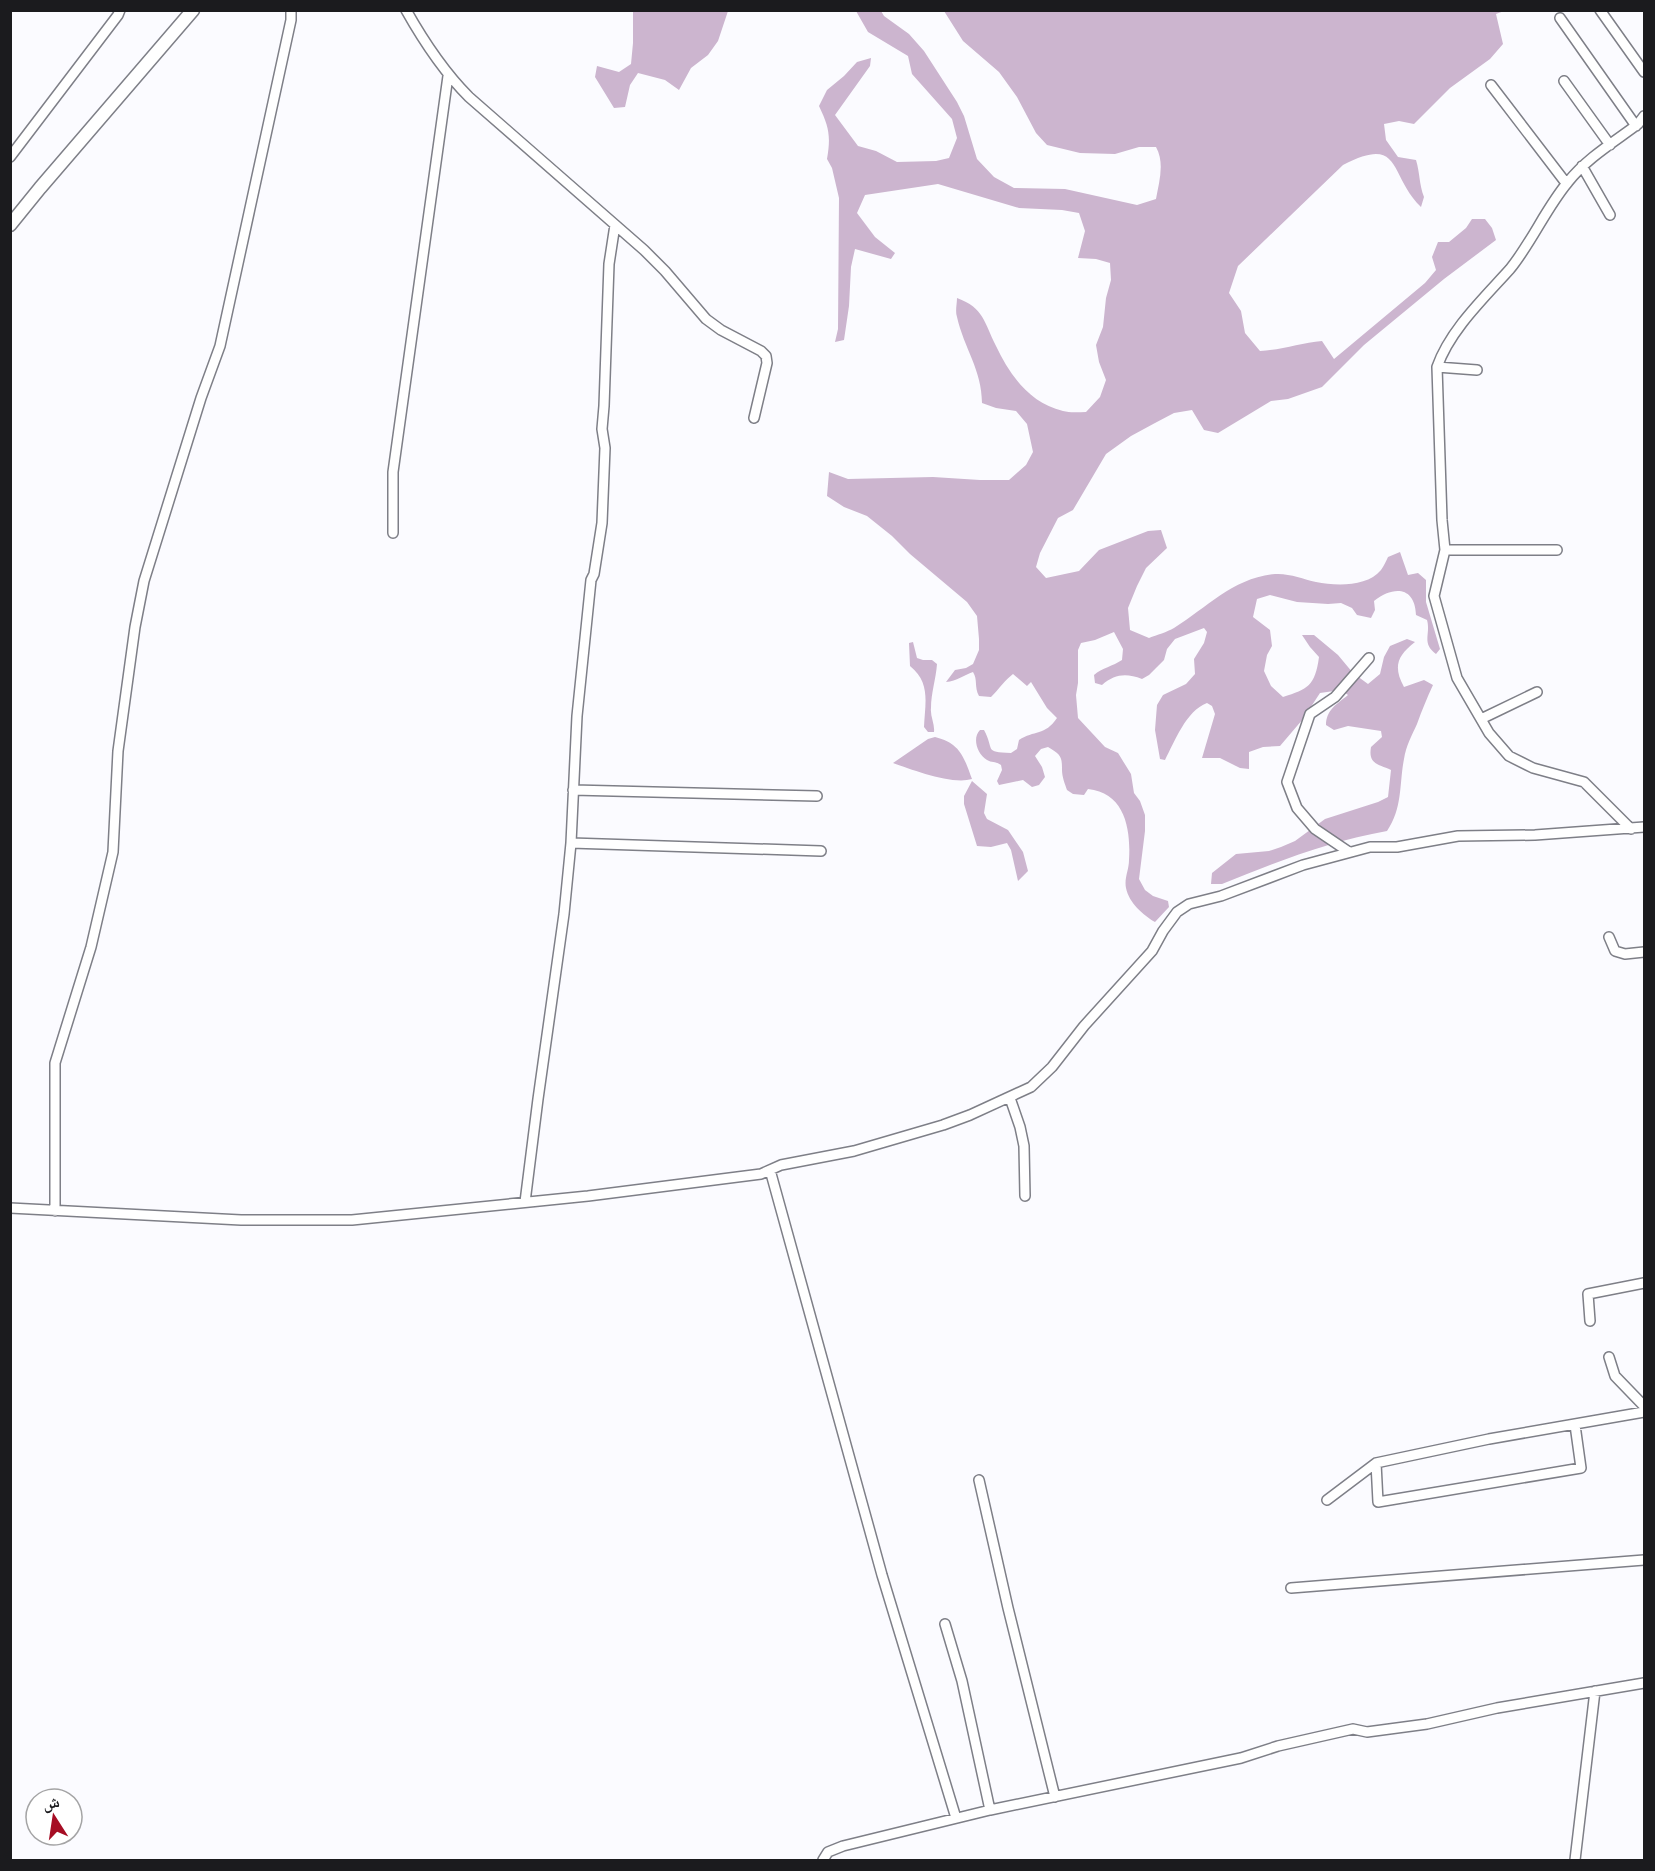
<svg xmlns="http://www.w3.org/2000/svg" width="1655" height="1871" viewBox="0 0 1655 1871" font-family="Arial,'Noto Naskh Arabic',sans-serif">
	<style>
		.forest { fill: #ccb5cf }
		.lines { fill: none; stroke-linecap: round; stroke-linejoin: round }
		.street-casing { stroke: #7e7f87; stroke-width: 12 }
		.secondary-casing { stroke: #7e7f87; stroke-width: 15 }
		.street { stroke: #fff; stroke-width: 9 }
		.secondary { stroke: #fff; stroke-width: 12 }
	</style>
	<rect width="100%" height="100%" fill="#fbfbff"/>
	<!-- forest -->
	<path class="forest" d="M633 11H728L718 41 708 55 691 68 679 90 665 80 638 73 630 85 625 107 614 108 595 77 597 66 619 72 631 64 633 43Z
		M856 11H881L884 16 909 34 924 51 957 102 964 116 977 159 994 177 1014 188 1065 189 1137 205 1156 199C1159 182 1165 163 1156 147H1139L1115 154 1080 153 1047 145 1036 133 1017 97 999 72 963 41 944 11H1504L1496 14 1503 44 1490 59 1450 88 1414 124 1399 121 1384 124 1386 140 1398 157 1416 160C1420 173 1419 184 1424 197L1421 207C1388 175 1403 134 1343 165L1238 266 1229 293 1241 311 1245 333 1260 351C1281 350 1301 343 1322 341L1334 359 1425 283 1436 270 1432 257 1438 242H1449L1466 228 1472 219H1485L1492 228 1496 240 1444 279 1364 345 1322 387 1288 399 1271 401 1218 433 1204 430 1192 410 1174 413 1155 423 1131 436 1106 454 1073 510 1058 518 1040 553 1036 567 1046 578 1079 571 1099 550 1148 531 1161 530 1167 548 1146 568 1137 586 1128 608 1130 630 1149 638C1157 635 1167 632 1174 628 1208 607 1233 578 1275 574 1289 573 1303 579 1316 582 1336 586 1367 587 1381 570 1384 566 1386 561 1388 557L1400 552 1408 575 1418 573 1426 580V602L1440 649 1436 654C1421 643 1431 634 1427 620L1416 615C1415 586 1393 586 1374 601L1375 610 1371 618 1357 615 1352 608 1341 603 1328 604 1297 602 1270 595 1257 599 1253 617 1270 630 1272 646 1267 655 1264 671 1271 686 1283 697C1308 689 1315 686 1319 657L1310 647 1302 635H1314L1338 655 1353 673 1368 684 1380 674 1384 657 1390 646 1407 639 1415 642C1397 656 1393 667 1404 687L1424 680 1433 685C1427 698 1422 710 1417 724 1412 735 1406 746 1404 759 1399 785 1403 807 1387 831 1330 841 1276 862 1222 884H1211L1212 873 1236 854 1269 851 1281 847 1295 841 1325 819 1378 802 1388 797 1391 770C1378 764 1368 764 1371 747L1382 737 1381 731 1348 726 1334 730 1326 725C1326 710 1337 704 1348 695L1341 690 1320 693 1303 719 1280 746 1263 747 1249 752V769L1240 768 1220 758H1202L1215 714 1212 706 1207 703C1186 711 1175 741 1165 760L1160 759 1155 730 1157 705 1163 695 1186 684 1195 674 1194 659 1204 643 1207 632 1204 628 1175 639 1167 649 1164 660 1149 675 1142 679C1126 673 1115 674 1102 685L1095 683 1094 675C1102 668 1113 666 1122 660L1123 649 1114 632 1095 640 1081 643 1078 650V683L1076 695 1078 718 1105 747 1118 753 1131 774 1134 793 1140 801 1145 815V831L1139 879 1145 890 1153 896 1168 901 1169 907 1155 922C1143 915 1129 903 1126 888 1124 878 1129 870 1129 860 1131 829 1125 793 1088 789L1084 795 1073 794 1067 790C1065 784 1062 777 1062 770 1062 756 1061 755 1048 747L1041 749 1035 756 1042 767 1045 777 1039 785 1032 787 1023 780 999 785 997 781 1002 770 1001 765C996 761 992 763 987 760 977 754 972 738 980 730H984C995 750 983 752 1011 753L1017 749 1019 740C1034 730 1045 736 1057 718L1047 708 1031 682 1027 686 1013 674C1005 680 999 689 991 697L979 696C974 687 978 680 973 672 964 675 957 681 946 682L955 670 966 668 973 664 979 650V639L977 616 967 602 910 554 892 536 867 516 844 507 827 496 829 472 848 479 933 477 980 480H1009L1026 465 1033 452 1027 424 1016 411 996 408 982 403C982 370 964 348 957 317 955 311 957 304 957 298 984 308 984 322 996 346 1010 375 1029 403 1063 411 1070 413 1079 412 1086 412L1100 397 1106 380 1099 362 1096 345 1103 327 1106 298 1111 280 1110 263 1096 259 1078 258 1085 231 1079 213 1062 210 1019 208 938 184 865 195 857 213 875 237 895 253 891 259 855 249 851 267 849 306 844 340 835 342 838 329 839 198 832 168 827 159C831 136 829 127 819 106L827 90 844 76 857 62 871 58 870 66 835 115 858 146 876 151 897 162 936 161 949 158 957 138 952 119 912 74 908 56 868 32Z
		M913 642 917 658 923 660H932L937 664C936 679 931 693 931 708 930 716 935 724 934 732H928L924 727C925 703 931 683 910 666L909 643Z
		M935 737C960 743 964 757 972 779 952 785 913 770 893 763L928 739Z
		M972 781 987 794 984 813 987 819 1008 830 1023 852 1028 871 1018 881 1011 850 1007 843 991 847 977 846 964 804V796Z"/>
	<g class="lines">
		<!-- street casing -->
		<g class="street-casing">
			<path id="street" d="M406 10C424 42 443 71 469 97L644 250 665 271 706 319 721 330 761 351 766 356 767 363 754 418
				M1600 10 1644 72
				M1560 18 1636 126
				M1564 81 1610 145
				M1491 85 1566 183
				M10 157 118 15 120 10
				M1582 166 1610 215
				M1437 367 1477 370
				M393 533V472L448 76
				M1445 550H1557
				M1481 719 1537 692
				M573 790 817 796
				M1631 829 1584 782 1533 768 1509 756 1489 733 1457 678 1434 596 1445 550 1442 520 1437 367C1450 330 1484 298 1510 269 1532 242 1546 208 1568 182 1587 158 1614 142 1638 124L1644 116
				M571 843 821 851
				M1349 852 1315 829 1297 808 1287 782 1310 714 1335 697 1369 658
				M1609 937 1615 951 1625 954 1644 952
				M1010 1098 1020 1127 1024 1146 1025 1196
				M770 1170 882 1575 956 1818
				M525 1202 538 1099 564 914 571 843 577 716 591 580 594 574 602 523 605 448 602 429 604 406 609 264 615 225
				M10 1208 241 1220H352L588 1196 761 1174 781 1165 854 1151 943 1125 970 1115 1031 1087 1052 1067 1084 1026 1152 951 1163 931 1177 912 1189 904 1221 896 1303 865 1370 847H1397L1458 836 1535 835 1644 827
				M55 1211V1063L91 947 113 852 118 751 135 627 144 581 201 398 220 346 291 20V10
				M1590 1321 1588 1294 1644 1283
				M1609 1357 1615 1376 1644 1406
				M1376 1463 1378 1502 1581 1468 1575 1425
				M979 1480 1008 1608 1055 1797
				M1327 1500 1376 1463 1489 1439 1644 1412
				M1291 1588 1644 1560
				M945 1624 962 1681 990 1810
				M823 1860 828 1852 843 1846 990 1810 1241 1758 1278 1746 1353 1729 1367 1732 1427 1724 1497 1708 1644 1683
				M1575 1860 1595 1691"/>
		</g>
		<!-- secondary casing -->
		<g class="secondary-casing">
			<path id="secondary" d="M10 225 40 188 193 10"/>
		</g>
		<!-- street -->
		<use href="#street" class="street"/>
		<!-- secondary -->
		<use href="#secondary" class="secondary"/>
	</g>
	<!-- border -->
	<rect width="1655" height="1871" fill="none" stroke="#1b1b1e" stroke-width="24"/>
	<!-- north arrow -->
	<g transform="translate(54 1817) rotate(348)"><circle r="28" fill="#ffffff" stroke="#a4a4a5" stroke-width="1.5"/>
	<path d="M0-4.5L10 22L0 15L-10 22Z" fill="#a60d24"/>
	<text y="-9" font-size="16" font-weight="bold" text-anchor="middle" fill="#1b1b1e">ش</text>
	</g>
</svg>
